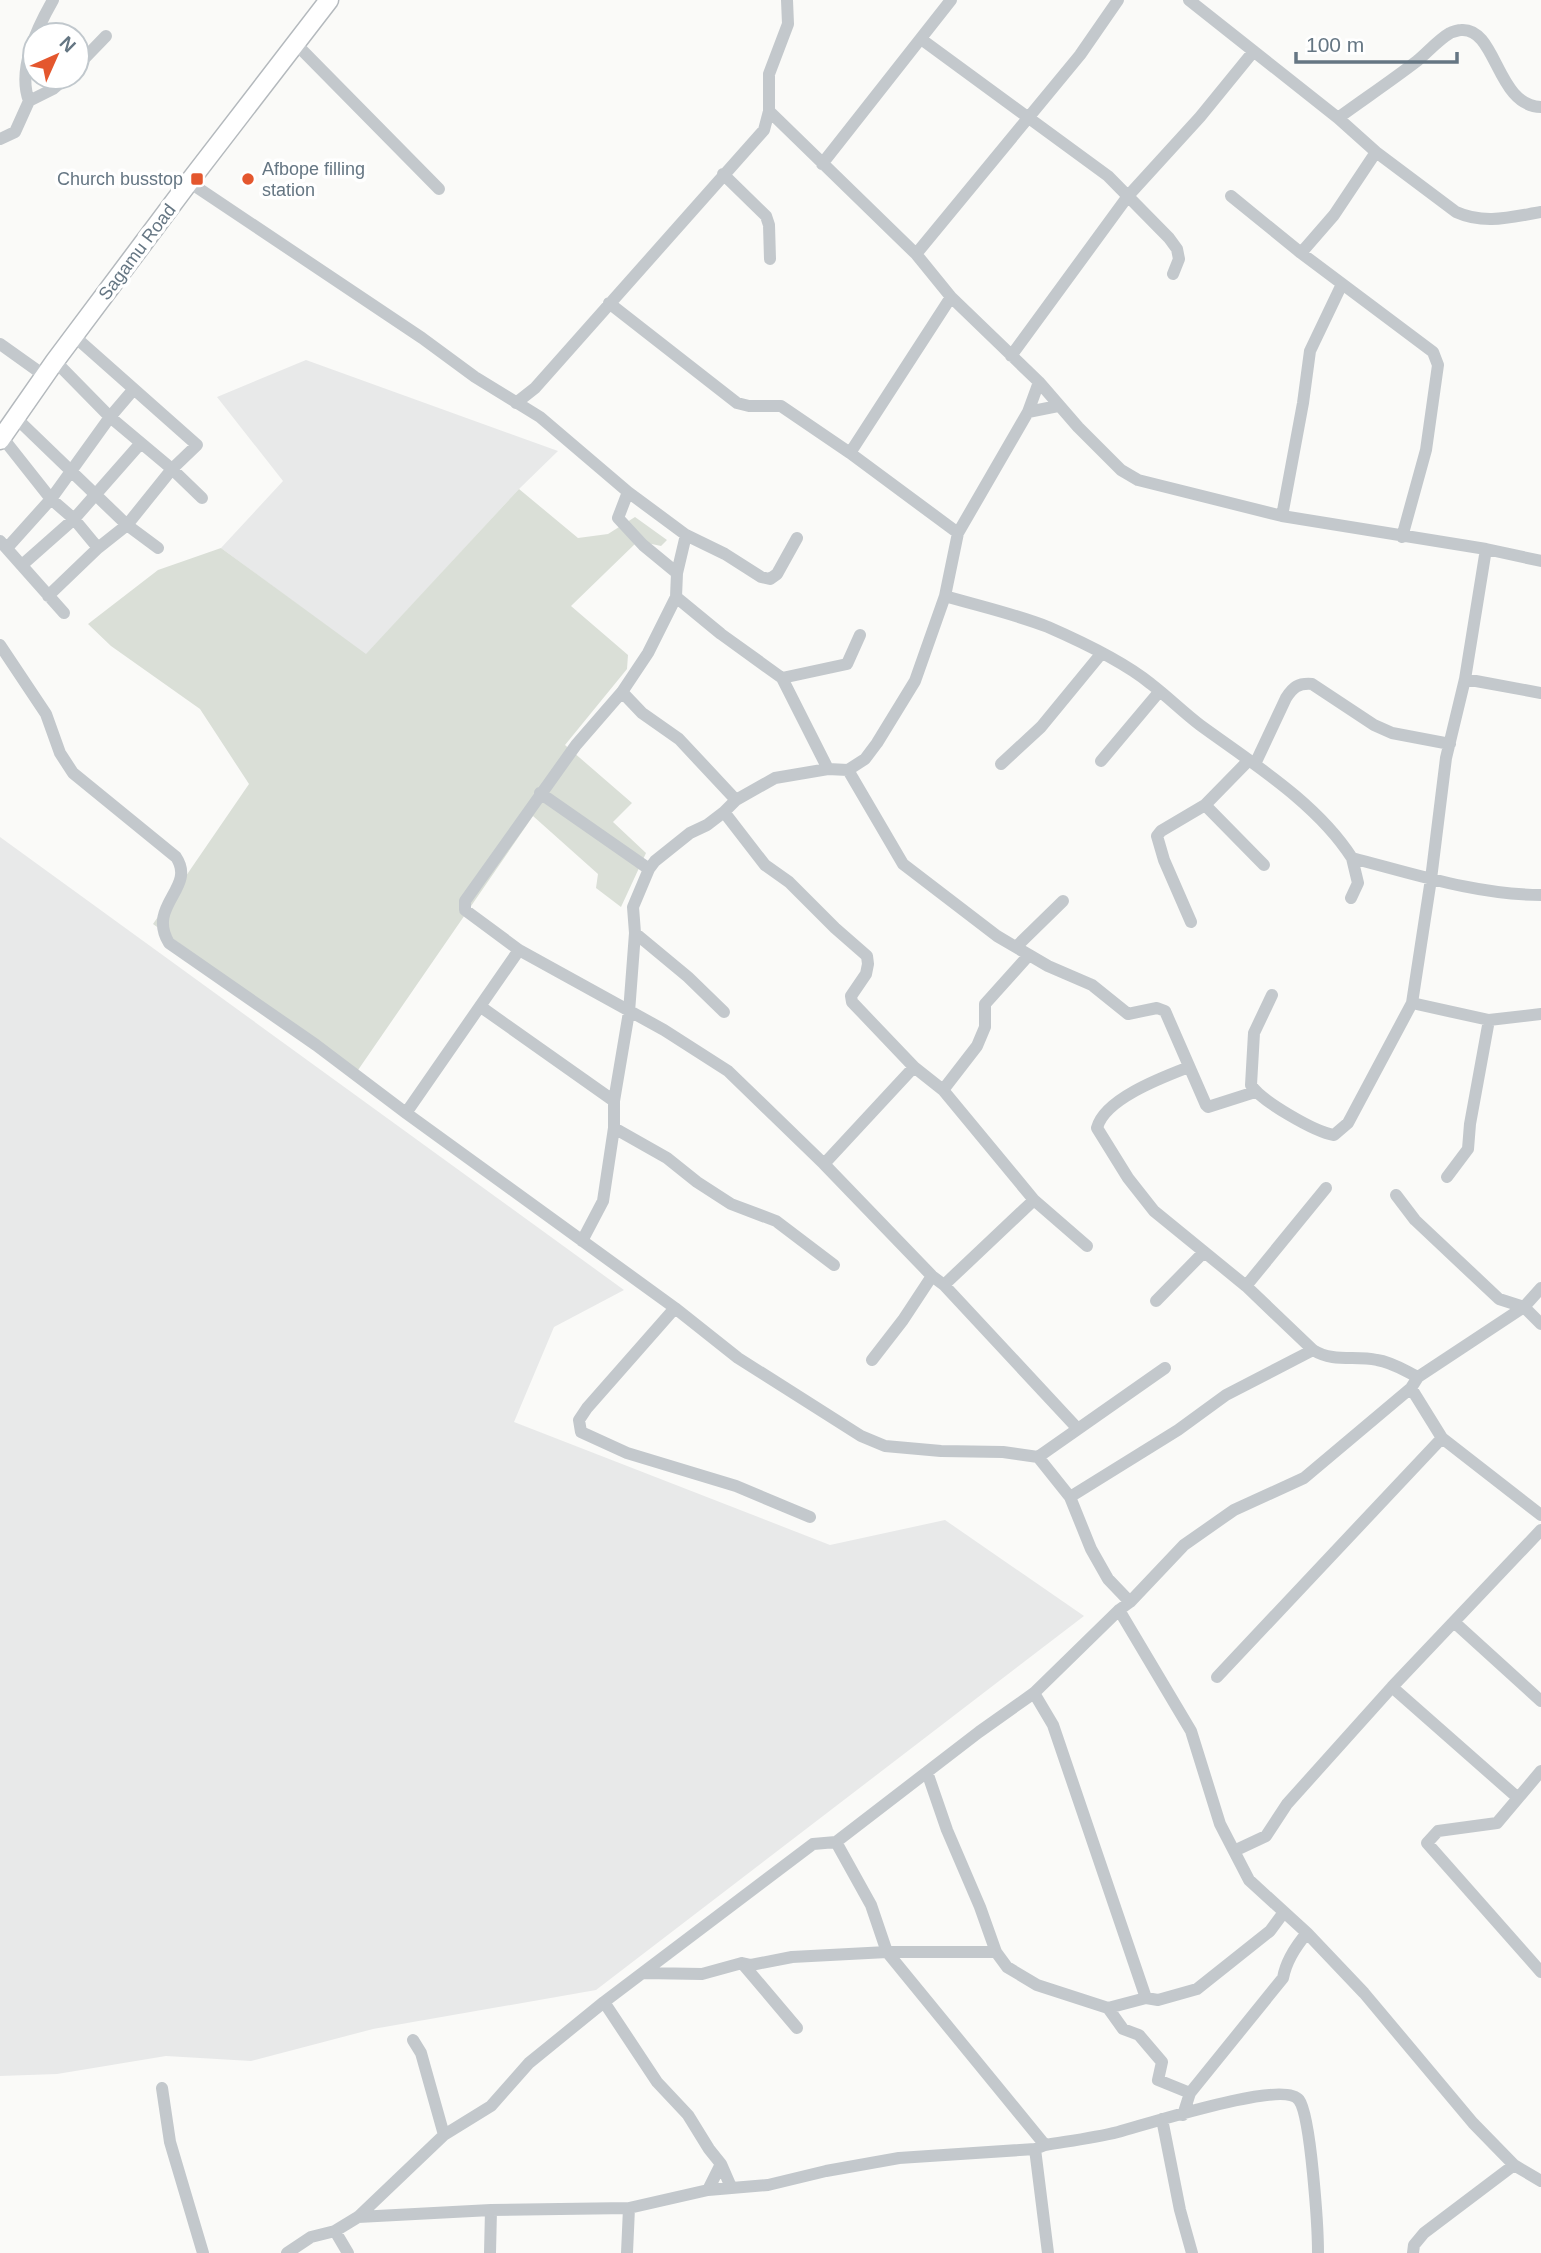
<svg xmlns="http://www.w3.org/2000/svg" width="1541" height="2253" viewBox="0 0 1541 2253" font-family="Helvetica,sans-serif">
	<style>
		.built { fill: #e8e9e9 }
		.green { fill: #dadfd7 }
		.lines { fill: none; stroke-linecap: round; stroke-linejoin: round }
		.highway-casing { stroke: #b4b9bd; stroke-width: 21 }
		.minor { stroke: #c3c8cc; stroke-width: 12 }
		.highway { stroke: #fff; stroke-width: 18 }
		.poi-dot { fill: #e4572e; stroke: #fff; stroke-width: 2.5 }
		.labels { text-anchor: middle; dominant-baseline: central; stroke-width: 7; stroke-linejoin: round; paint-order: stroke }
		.poi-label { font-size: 18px; fill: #657683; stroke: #fff; text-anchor: start }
		.street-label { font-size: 18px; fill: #657683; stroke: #fff }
	</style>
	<rect width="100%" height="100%" fill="#fafaf8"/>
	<!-- built -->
	<path class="built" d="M306 360 558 451 519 489 366 655 221 548 283 481 217 397Z
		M0 837 624 1290 554 1327 514 1422 830 1545 945 1520 1084 1616 596 1990 373 2029 251 2061 166 2056 57 2074 0 2076Z"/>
	<!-- green -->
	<path class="green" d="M519 489 578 538 608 534 635 517 667 540 661 546 638 541 571 606 628 655 627 669 565 745 632 803 613 822 646 853 621 907 596 888 598 874 533 816 356 1073 153 924 249 784 200 709 111 646 88 624 158 570 221 548 366 654Z"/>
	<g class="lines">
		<!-- highway casing -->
		<g class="highway-casing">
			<path id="highway" d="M0 440 55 361 189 182 329 0"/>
		</g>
		<!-- minor -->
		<path class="minor" d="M1189 0 1338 118 1376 152 1456 212C1485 225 1511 217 1541 212
			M921 39 1108 176 1169 238 1177 249 1179 259 1173 274
			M297 45 439 189
			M77 66 106 36
			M29 101 53 89 67 77
			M769 111 916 254 951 297 1039 382 1078 427 1121 470 1138 480 1282 516 1486 549 1541 561
			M1338 118C1364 99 1391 81 1417 61 1428 52 1438 40 1450 33 1452 32 1459 30 1461 30 1497 27 1496 106 1541 107
			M0 139 15 132 29 101C17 69 37 28 53 0
			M822 164 951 0
			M723 174 766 216 769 225 770 259
			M189 182 422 338 475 377 540 417 628 492 686 535 677 573 676 597 648 653 622 692 576 745 465 901V910L519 950 664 1030 728 1071 824 1164 932 1276 944 1285 1034 1200
			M1231 196 1301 253 1433 352 1438 365 1426 450 1402 537
			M1301 253 1334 215 1376 152
			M916 254 1080 55 1118 0
			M609 303 737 403 749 406H781L850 453 958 533
			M0 344 45 376
			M1011 356 1128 196 1200 117 1253 52
			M55 361 110 417 172 469 202 498
			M516 403 535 388 764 130 769 111V74L788 24 787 0
			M1028 412 1058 406
			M15 417 127 525 158 548
			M2 437 51 499 74 519 98 548
			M850 453 951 297
			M628 492 618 518 643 545 677 573
			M1282 516 1303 403 1310 351 1342 284
			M686 535 725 554 761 577 770 579 777 574 797 538
			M0 541 64 613
			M7 548 51 499 110 417 133 390
			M1486 549 1465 679 1446 758 1431 879 1412 1003 1489 1020 1541 1014
			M22 565 74 519 140 444
			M48 596 98 548 127 525 172 469 197 445 74 336
			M945 596C979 606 1015 614 1048 627 1080 641 1123 661 1151 684 1168 697 1183 712 1200 725 1252 763 1317 803 1352 858 1414 874 1477 895 1541 895
			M676 597 721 634 782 678 828 769
			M0 645 46 714 60 753 73 773 176 857C197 888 146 905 169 943L316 1045 406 1113 675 1308 738 1358 861 1436 885 1446 941 1451 1003 1452 1038 1457 1070 1497 1091 1549 1108 1579 1130 1602
			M782 678 847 664 860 635
			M1465 679 1541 693
			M622 692 642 713 679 739 736 800
			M1101 761 1159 692
			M1001 764 1041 727 1101 654
			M1255 764 1286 698C1293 687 1298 683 1312 684L1374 725 1392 733 1450 744
			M848 770 903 864 997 936 1048 966 1092 985 1128 1014 1157 1008 1165 1011 1206 1105 1208 1107 1255 1092
			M540 793 649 869
			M1205 805 1264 865
			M724 812 765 865 789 882 835 928 867 956 868 964 866 974 851 996 852 1002 914 1067 943 1090
			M1351 898 1358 883 1352 858
			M1191 922 1164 860 1157 836 1161 831 1205 805 1249 760
			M635 933 688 977 724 1012
			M1017 946 1063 901
			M1029 955 985 1004V1027L977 1046 943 1090 1034 1200 1087 1246
			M1272 995 1254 1033 1251 1085C1261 1101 1315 1132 1334 1135L1348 1123 1412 1003
			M481 1007 614 1101
			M1189 1067C1163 1077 1104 1099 1097 1128L1128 1178 1154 1211 1246 1286 1313 1350C1334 1363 1355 1355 1377 1360 1392 1362 1405 1371 1418 1377
			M406 1113 519 950
			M614 1128 667 1158 697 1182 731 1204 776 1221 834 1265
			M824 1164 914 1067
			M1447 1177 1468 1149 1470 1124 1489 1020
			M1396 1195 1415 1220 1499 1299 1524 1307 1541 1324
			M582 1241 603 1201 614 1128V1101L629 1012 635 933 633 907 649 869 655 861 690 833 707 825 724 812 736 800 775 778 828 769 848 770 865 759 877 743 915 681 945 596 958 533 1028 412 1039 382
			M944 1285 1078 1429
			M1246 1286 1326 1188
			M1156 1301 1203 1253
			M675 1308 587 1408 579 1420 581 1432 627 1453 736 1486 810 1517
			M872 1360 903 1320 932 1276
			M1411 1388 1442 1438 1541 1515
			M1038 1457 1165 1368
			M1070 1497 1178 1430 1226 1395 1313 1350
			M1119 1610 1191 1731 1220 1824 1249 1880 1307 1933 1364 1993 1473 2123 1514 2165 1541 2181
			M1454 1622 1541 1701
			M1217 1677 1442 1438
			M1392 1687 1518 1798
			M1034 1693 1053 1725 1146 1998
			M1541 1771 1497 1823 1438 1831 1427 1843 1541 1972
			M927 1772 947 1830 980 1907 996 1952 1007 1967 1037 1985 1108 2008 1146 1998 1158 2000 1197 1989 1270 1931 1284 1912
			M836 1842 871 1905 887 1952 1045 2145
			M1234 1851 1266 1836 1287 1804 1392 1687 1541 1530
			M742 1963 797 2028
			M644 1973 702 1974 742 1963 751 1965 792 1957 887 1952H996
			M604 2002 657 2082 688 2115 709 2149 721 2164 731 2187
			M1108 2008 1123 2029 1139 2035 1162 2062 1158 2080 1190 2093
			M413 2040 421 2053 444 2135
			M162 2088 170 2142 203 2253
			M1183 2115 1190 2093 1283 1978C1286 1961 1296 1946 1307 1933
			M1162 2119 1180 2210 1192 2253
			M1035 2149 1048 2253
			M708 2190 721 2164
			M358 2217 491 2210 629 2208 708 2190 768 2185 826 2171 899 2158 1035 2149 1045 2145C1069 2141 1094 2138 1118 2132 1145 2125 1283 2079 1299 2100 1311 2116 1318 2229 1318 2253
			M335 2231 348 2253
			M287 2253 311 2237 335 2231 358 2217 444 2135 491 2106 529 2063 604 2002 813 1844 836 1842 979 1732 1034 1693 1119 1610 1130 1602 1184 1545 1234 1510 1304 1478 1411 1388 1418 1377 1524 1307 1541 1288
			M490 2253 491 2210
			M627 2253 629 2208
			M1413 2253 1414 2245 1424 2233 1514 2165"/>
		<!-- highway -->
		<use href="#highway" class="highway"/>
	</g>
	<!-- markers -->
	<g class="poi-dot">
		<rect x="190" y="172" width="14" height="14" rx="3.5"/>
		<circle cx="248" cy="179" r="7"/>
	</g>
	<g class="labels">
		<!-- poi labels -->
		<g class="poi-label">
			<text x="262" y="169">Afbope filling<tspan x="262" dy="21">station</tspan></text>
			<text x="183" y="179" text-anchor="end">Church busstop</text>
		</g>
		<!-- street labels -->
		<g class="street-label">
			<text transform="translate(137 252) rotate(-53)">Sagamu Road</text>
		</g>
	</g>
	<!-- north arrow -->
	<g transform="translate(56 56) rotate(45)"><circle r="33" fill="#ffffff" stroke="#c1c8cd" stroke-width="2"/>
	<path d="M0-5L12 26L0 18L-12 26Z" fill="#e4572e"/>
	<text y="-10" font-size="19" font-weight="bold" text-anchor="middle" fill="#657683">N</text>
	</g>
	<!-- scale -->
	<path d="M1296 52v10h161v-10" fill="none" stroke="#657683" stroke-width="3.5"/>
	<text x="1306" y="52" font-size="21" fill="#657683" stroke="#ffffff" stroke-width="5" paint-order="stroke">100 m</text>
</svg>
